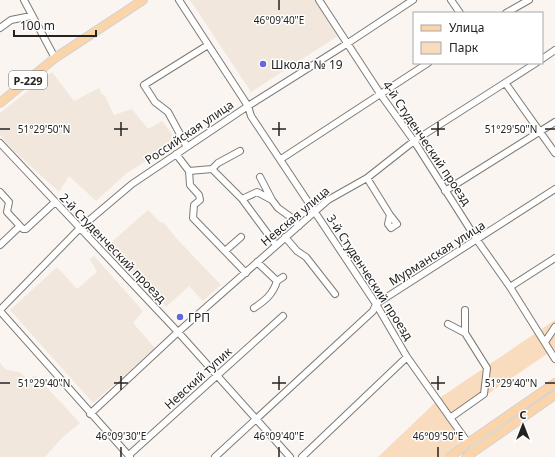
<svg xmlns="http://www.w3.org/2000/svg" width="555" height="457" viewBox="0 0 555 457" font-family="'Noto Sans',sans-serif">
	<style>
		.built { fill: #f1e7dd }
		.green { fill: #f9dcbe }
		.lines { fill: none; stroke-linecap: round; stroke-linejoin: round }
		.minor-casing { stroke: #7e7a76; stroke-width: 8 }
		.major-casing { stroke: #d3d3d3; stroke-width: 10 }
		.minor { stroke: #fff; stroke-width: 6 }
		.major { stroke: #fbd4aa; stroke-width: 8 }
		.ticks { fill: none; stroke: #252322; stroke-width: 1.5 }
		.poi-dot { fill: #6468e0; stroke: #fff; stroke-width: 1.5 }
		.labels { text-anchor: middle; dominant-baseline: central; stroke-width: 3; stroke-linejoin: round; paint-order: stroke }
		.shield { fill: #fff; stroke: #666564; stroke-width: 1 }
		.shield-label { font-size: 11px; font-weight: bold; fill: #252322 }
		.poi-label { font-size: 12px; fill: #252322; stroke: #fff; text-anchor: start }
		.street-label { font-size: 12px; fill: #252322; stroke: #fff }
		.ticks-label { font-size: 10px; text-anchor: middle; fill: #252322; stroke: #fff; stroke-width: 3; stroke-linejoin: round; paint-order: stroke }
	</style>
	<rect width="100%" height="100%" fill="#faf5f1"/>
	<!-- built -->
	<path class="built" d="M190 0H315L338 36 251 92Z
		M52 72 74 101 99 88 102 95 104 94 114 115 132 109 148 129 162 121 178 142 128 172 96 201 69 176 59 192 15 152 0 135V113Z
		M148 210 160 222 164 223 178 240 221 285 203 301 189 286 166 307 107 246Z
		M94 256 143 311 133 323 155 348 93 403 10 310 57 267 77 289 97 272 90 259Z
		M0 363 5 369 21 373 28 381 35 375 80 423 63 437 45 457H0Z"/>
	<!-- green -->
	<path class="green" d="M555 320V362L547 354 460 413 449 422 461 441 444 457H378L441 397Z"/>
	<g class="lines">
		<!-- minor casing -->
		<g class="minor-casing">
			<path id="minor" d="M24 0 55 58
				M179 0 248 106 251 116 376 304 407 357 468 443
				M319 0 381 95 414 141 477 240 510 287 555 359
				M451 0 460 13
				M506 13 529 0
				M0 28 11 20 31 16
				M542 59 555 50
				M506 84 555 153
				M0 143 178 332 290 457
				M187 147 168 112 155 102 144 85 208 45
				M176 154 189 171 212 169 242 199 276 245
				M281 159 428 63
				M212 169 218 163 240 151
				M189 171 190 185 199 195 200 200 194 205 193 218 246 273
				M260 177 272 200
				M367 178 390 215 388 224 391 228 397 224 390 215
				M445 191 555 122
				M0 192 9 202 7 212 20 226 0 245
				M242 199 257 192 272 200 278 208 292 218 299 226
				M20 226 23 229H26L54 203
				M285 237 297 251 306 257 335 294
				M225 251 241 237
				M257 262 277 281 283 277
				M510 287 555 258
				M254 308C266 300 273 294 277 281
				M0 310 80 228 132 184 248 106 348 43 413 0
				M0 311 130 457
				M448 324 465 333
				M545 342 555 327
				M90 414 178 332 328 200 367 178 414 141 536 63
				M450 418 484 394 487 368 465 333V310
				M129 455 283 316
				M215 457 373 311 376 304 555 189
				M302 457 407 357"/>
		</g>
		<!-- major casing -->
		<g class="major-casing">
			<path id="major" d="M0 103 55 58 143 0
				M450 457 468 443 555 383
				M466 457 555 395"/>
		</g>
		<!-- minor -->
		<use href="#minor" class="minor"/>
		<!-- major -->
		<use href="#major" class="major"/>
	</g>
	<!-- ticks -->
	<path class="ticks" d="M279 0V10M121 122V136M279 122V136M438 122V136M0 129H10M114 129H128M272 129H286M431 129H445M545 129H555M121 376V390M279 376V390M438 376V390M0 383H10M114 383H128M272 383H286M431 383H445M545 383H555M121 447V457M279 447V457M438 447V457"/>
	<!-- markers -->
	<g class="poi-dot">
		<circle cx="263" cy="64" r="4"/>
		<circle cx="180" cy="317" r="4"/>
	</g>
	<g class="labels">
		<!-- shield labels -->
		<rect class="shield" x="9" y="71" width="38" height="18" rx="3"/>
		<g class="shield-label">
			<text x="28" y="80">Р-229</text>
		</g>
		<!-- poi labels -->
		<g class="poi-label">
			<text x="271" y="64">Школа № 19</text>
			<text x="188" y="317">ГРП</text>
		</g>
		<!-- street labels -->
		<g class="street-label">
			<text transform="translate(189 132) rotate(-34)">Российская улица</text>
			<text transform="translate(427 143) rotate(56)">4-й Студенческий проезд</text>
			<text transform="translate(295 216) rotate(-40)">Невская улица</text>
			<text transform="translate(113 248) rotate(46)">2-й Студенческий проезд</text>
			<text transform="translate(437 253) rotate(-32)">Мурманская улица</text>
			<text transform="translate(370 277) rotate(57)">3-й Студенческий проезд</text>
			<text transform="translate(198 378) rotate(-42)">Невский тупик</text>
		</g>
	</g>
	<g class="ticks-label">
		<text x="279" y="24">46°09'40"E</text>
		<text x="44" y="133">51°29'50"N</text>
		<text x="511" y="133">51°29'50"N</text>
		<text x="44" y="387">51°29'40"N</text>
		<text x="511" y="387">51°29'40"N</text>
		<text x="121" y="440">46°09'30"E</text>
		<text x="279" y="440">46°09'40"E</text>
		<text x="438" y="440">46°09'50"E</text>
	</g>
	<!-- legend -->
	<rect x="413" y="12" width="130" height="52" fill="#ffffff" stroke="#a8a7a7"/>
	<rect x="421" y="25" width="20" height="6" fill="#fbd4aa" stroke="#a8a7a7"/>
	<text x="449" y="32" font-size="12" fill="#252322">Улица</text>
	<rect x="421" y="42" width="20" height="12" fill="#f9dcbe" stroke="#a8a7a7"/>
	<text x="449" y="52" font-size="12" fill="#252322">Парк</text>
	<!-- north arrow -->
	<g transform="translate(523 425)" stroke="#ffffff" stroke-width="3" paint-order="stroke">
	<path d="M0-3L7 15L0 10L-7 15Z" fill="#252322"/>
	<text y="-6" font-size="11" font-weight="bold" text-anchor="middle" fill="#252322">С</text>
	</g>
	<!-- scale -->
	<path d="M14 30v6h82v-6" fill="none" stroke="#252322" stroke-width="2"/>
	<text x="20" y="30" font-size="12" fill="#252322" stroke="#ffffff" stroke-width="3" paint-order="stroke">100 m</text>
</svg>
